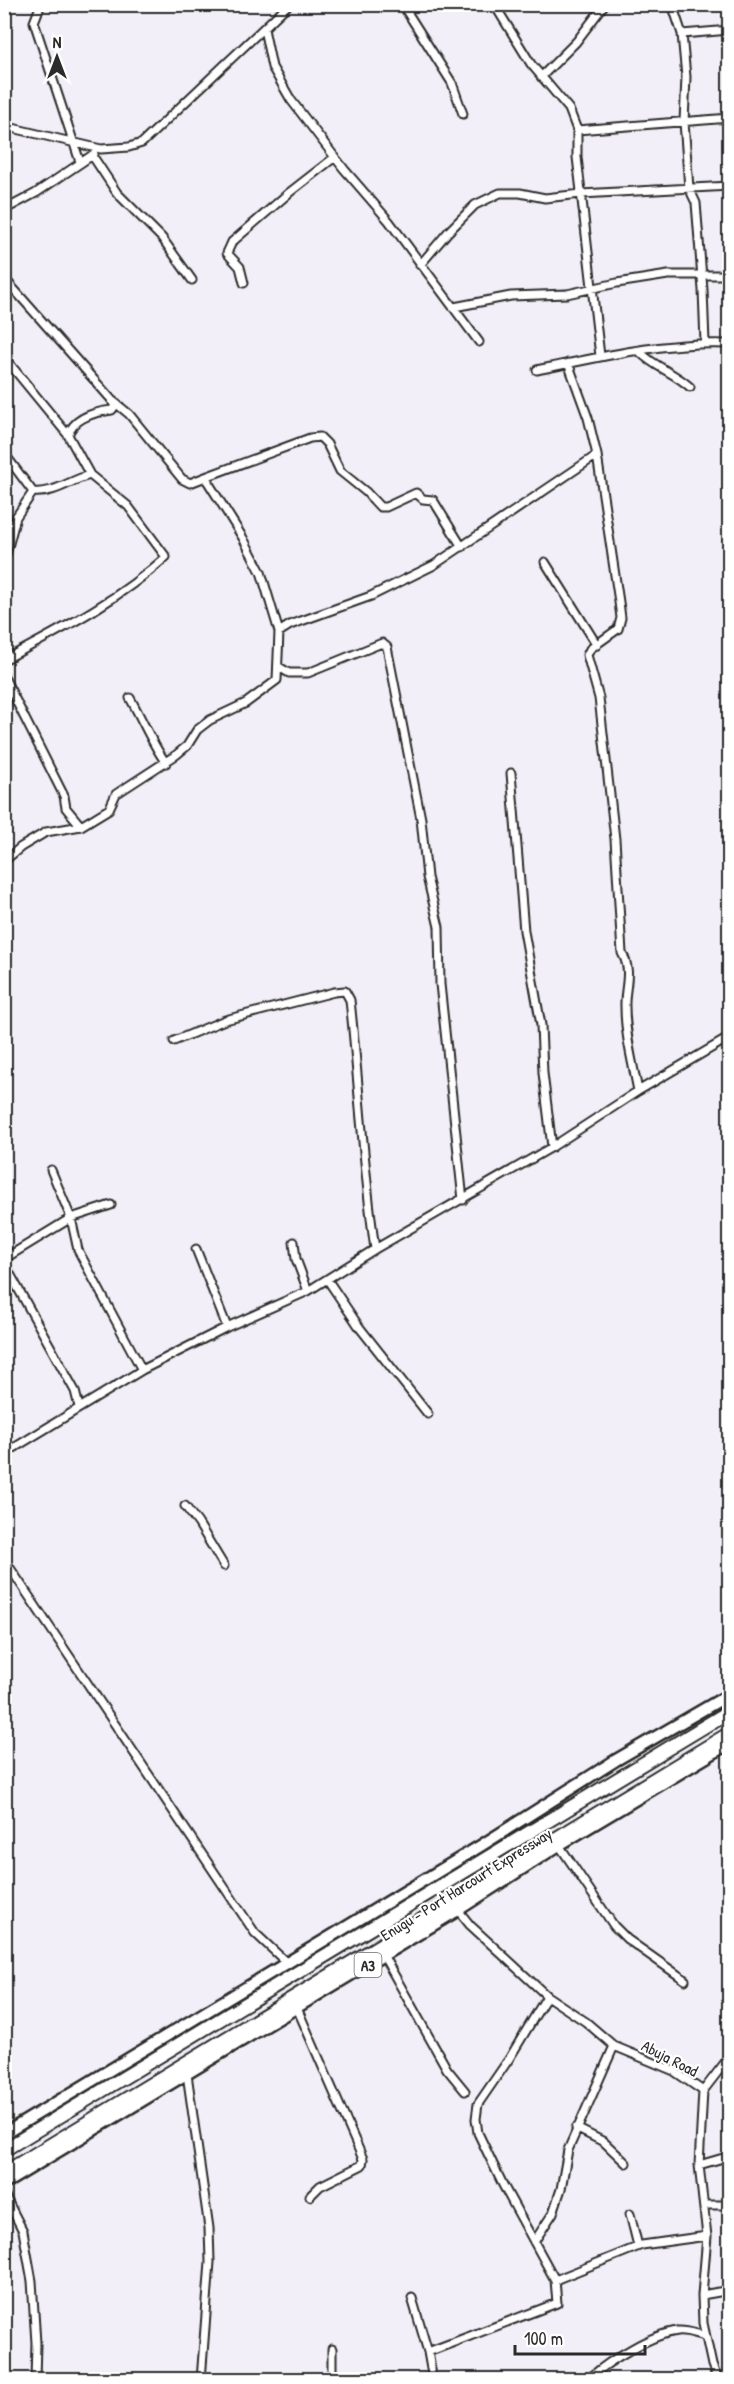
<svg xmlns="http://www.w3.org/2000/svg" width="734" height="2384" viewBox="0 0 734 2384" font-family="'Patrick Hand',sans-serif">
	<style>
		.lines { fill: none; stroke-linecap: round; stroke-linejoin: round }
		.street-casing { stroke: #2b2b2b; stroke-width: 11 }
		.primary-casing { stroke: #2b2b2b; stroke-width: 15 }
		.highway-casing { stroke: #2b2b2b; stroke-width: 16 }
		.street { stroke: #fff; stroke-width: 7 }
		.primary { stroke: #fff; stroke-width: 10 }
		.highway { stroke: #fff; stroke-width: 12 }
		.labels { text-anchor: middle; dominant-baseline: central; stroke-width: 4.5; stroke-linejoin: round; paint-order: stroke }
		.shield { fill: #fff; stroke: #6b6b6b; stroke-width: 1.5 }
		.shield-label { font-size: 15px; font-weight: bold; fill: #2b2b2b }
		.street-label { font-size: 16px; fill: #2b2b2b; stroke: #fff }
	</style>
	<rect width="100%" height="100%" fill="#f3eff8"/>
	<filter id="ink" filterUnits="userSpaceOnUse"><feTurbulence type="fractalNoise" baseFrequency=".0167" numOctaves="2"/><feDisplacementMap in="SourceGraphic" scale="12" xChannelSelector="R" yChannelSelector="G"/><feConvolveMatrix kernelMatrix="1 2 1 2 8 2 1 2 1" color-interpolation-filters="sRGB"/></filter>
	<g filter="url(#ink)">
		<g class="lines">
			<!-- street casing -->
			<g class="street-casing">
				<path id="street" d="M41 4 34 22 80 162
					M402 4 452 83 463 114
					M494 4 531 64 569 109 577 130V157L600 356
					M672 4 682 34 686 77 684 122 689 188 696 203 703 290 705 343
					M264 29 272 67 291 100 344 169 389 221 479 342
					M682 34 730 30
					M541 77 576 42 605 4
					M4 126 101 149 129 147 142 143 289 4
					M577 130 730 118
					M92 155 117 193 162 238 192 280
					M4 210 36 193 94 154
					M420 265 448 232 475 205 500 193H520L545 198 581 194 730 186
					M4 278 111 399 115 406 112 410C94 412 74 418 68 435L90 475C70 480 55 494 33 492L16 517 4 562
					M244 283 240 267 227 253 232 242 290 192 335 157
					M454 307 511 296 567 294 617 283 668 275H730
					M640 352C654 367 674 372 690 387
					M4 357 68 435
					M568 363 588 418 597 455 619 602 621 618 618 629 590 649 587 655 599 698 615 839 622 953C633 972 624 988 625 1007 625 1035 633 1064 638 1091
					M537 370C600 357 665 341 730 344
					M113 401 129 414 182 479 190 483 208 476
					M4 453 33 492
					M545 562 597 645
					M279 632 290 625 371 596 434 565 597 455
					M4 660C62 629 117 601 166 557L128 506 90 475
					M279 667 289 673H308L382 643 387 647 421 819 427 877 439 927 440 984 463 1200
					M4 677 64 796 66 808 81 826
					M130 698C142 719 152 744 166 763
					M511 773 524 931 541 1025 543 1073 552 1147
					M4 861 21 847 46 832 81 826 109 809 116 794 176 755 187 746 197 730 210 720 246 703 277 680 279 632 261 572 243 538 208 482V476L310 438 320 437 327 444 340 471 366 492 380 507H386L416 493 423 499 433 500 462 547
					M174 1041 225 1020 334 992 345 991 350 1000C359 1083 363 1166 375 1249
					M51 1170 71 1218 78 1250 142 1370
					M294 1242 296 1259 308 1291
					M196 1249 227 1327
					M4 1259 71 1218 111 1205
					M4 1263 75 1391 79 1407
					M327 1279 360 1328 428 1414
					M4 1454 142 1370 227 1327 308 1291 375 1249 552 1147 638 1091 730 1037
					M185 1506 198 1523 224 1566
					M4 1559 255 1933 287 1963
					M559 1845 614 1926 627 1939 685 1980
					M458 1910 470 1925 547 1996 586 2022 614 2046 674 2071 703 2091
					M383 1955 447 2069 465 2091
					M297 2008 363 2159 362 2165 320 2186 310 2196
					M187 2074 209 2228 210 2262 201 2380
					M703 2091 699 2165 707 2236 702 2295 703 2323 712 2365 718 2380
					M703 2091 730 2056
					M576 2128 604 2142 626 2163
					M699 2165 730 2156
					M4 2194 23 2231 32 2281 36 2343 35 2380
					M704 2205H730
					M630 2214 638 2246
					M534 2242 553 2213 561 2189 568 2150 614 2046
					M555 2280 642 2245 707 2236
					M702 2295 730 2290
					M412 2298 428 2352 433 2380
					M428 2352 557 2303 555 2280 503 2185 478 2133 476 2119 478 2104 509 2059 547 1996
					M332 2380V2349
					M593 2380 591 2377C610 2360 652 2334 678 2331 686 2330 697 2334 705 2336"/>
			</g>
			<!-- primary casing -->
			<g class="primary-casing">
				<path id="primary" d="M4 2134 482 1845 616 1760 730 1694
					M4 2184 458 1910 559 1845 730 1743"/>
			</g>
			<!-- highway casing -->
			<g class="highway-casing">
				<path id="highway" d="M4 2150 730 1711
					M4 2173 730 1733"/>
			</g>
			<!-- street -->
			<use href="#street" class="street"/>
			<!-- primary -->
			<use href="#primary" class="primary"/>
			<!-- highway -->
			<use href="#highway" class="highway"/>
		</g>
	</g>
	<g class="labels">
		<!-- shield labels -->
		<rect class="shield" x="354.5" y="1953" width="27" height="24" rx="4.5"/>
		<g class="shield-label">
			<text x="368" y="1965">A3</text>
		</g>
		<!-- street labels -->
		<g class="street-label">
			<text transform="translate(466 1884) rotate(-32)">Enugu - Port Harcourt Expressway</text>
			<text transform="translate(670 2058) rotate(27)">Abuja Road</text>
		</g>
	</g>
	<!-- margin -->
	<rect width="734" height="2384" fill="none" stroke="#fff" stroke-width="24"/>
	<rect x="12" y="12" width="710" height="2360" fill="none" stroke="#2b2b2b" stroke-width="2" filter="url(#ink)"/>
	<!-- north arrow -->
	<g transform="translate(57 57)" stroke="#ffffff" stroke-width="4.5" paint-order="stroke">
	<path d="M0-4.5L10 22L0 15L-10 22Z" fill="#2b2b2b"/>
	<text y="-9" font-size="16" font-weight="bold" text-anchor="middle" fill="#2b2b2b">N</text>
	</g>
	<!-- scale -->
	<path d="M515 2345v9h130v-9" fill="none" stroke="#2b2b2b" stroke-width="3"/>
	<text x="524" y="2345" font-size="18" fill="#2b2b2b" stroke="#ffffff" stroke-width="4.5" paint-order="stroke">100 m</text>
</svg>
